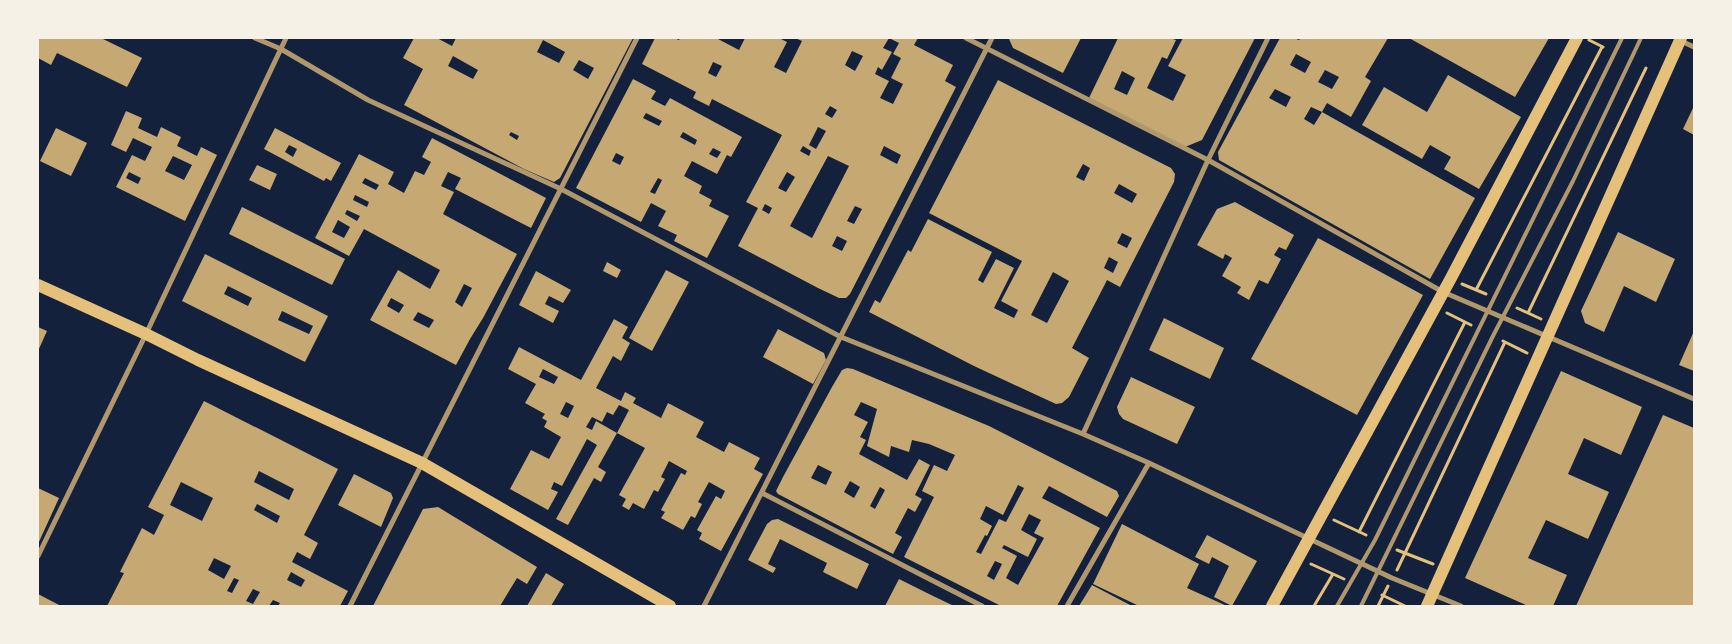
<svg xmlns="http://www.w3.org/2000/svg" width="1732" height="644" viewBox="0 0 1732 644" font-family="Roboto,sans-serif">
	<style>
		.building { fill: #c6a872; fill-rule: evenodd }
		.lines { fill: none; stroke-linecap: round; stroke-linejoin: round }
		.path { stroke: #e5c07b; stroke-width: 3 }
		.service { stroke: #b1986c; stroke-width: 4 }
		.minor { stroke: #b1986c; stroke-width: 5 }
		.primary { stroke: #e5c07b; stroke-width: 12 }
	</style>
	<rect width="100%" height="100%" fill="#14213d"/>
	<!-- building -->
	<path class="building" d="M38 38H101L142 58 127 87 57 53 51 65 38 58Z
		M414 38H437L452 46 456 38H633L560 178 554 182 524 169 404 105 423 69 403 58ZM543 40 565 52 559 63 537 52ZM453 56 478 70 473 79 448 66ZM579 60 594 68 588 79 573 70ZM511 132 519 136 517 140 509 135Z
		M655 38H674L679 40 680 38H719L718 39 739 50 745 38H779L787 42 774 67 786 73 802 41 795 38H918L914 45 953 65 945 81 956 87 850 294 846 298H839L818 288 738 246 758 208 746 202 782 135 712 99 709 106 693 98 696 92 642 64ZM889 38 899 43 893 54 901 58 891 78 903 84 893 104 880 98 889 81 875 74 878 67 882 70 892 52 883 48ZM852 51 863 56 855 71 845 65ZM713 62 722 66 716 77 708 73ZM830 106 837 110 832 118 825 114ZM818 127 826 131 816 149 809 145ZM803 146 811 151 809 156 800 151ZM884 146 901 155 897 164 880 155ZM828 156 849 166 812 238 790 226ZM787 172 795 177 786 192 778 188ZM765 204 772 208 769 214 762 210ZM855 206 862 209 854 224 847 221ZM837 236 847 241 842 251 832 246Z
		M1010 38H1081L1063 73 1013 48 1009 39Z
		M1118 38H1170L1176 40 1167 59 1162 57 1147 88 1173 101 1186 75 1168 66 1183 38H1255L1202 140 1185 147 1089 98ZM1122 71 1135 78 1127 95 1114 89Z
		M1280 38H1294L1299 40 1301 38H1388L1365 77 1371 81 1351 117 1327 103 1322 112 1475 198 1430 279 1219 160 1218 152ZM1296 54 1311 62 1305 73 1290 65ZM1325 70 1339 77 1332 89 1318 82ZM1275 89 1291 97 1286 107 1269 98ZM1311 107 1322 112 1314 125 1304 119Z
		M1409 38H1549L1515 97Z
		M1448 75 1521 117 1479 189 1444 169 1451 157 1430 145 1422 159 1362 125 1384 87 1427 112Z
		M633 79 656 91 651 99 665 106 670 98 742 137 731 157 727 155 717 174 692 161 684 176 702 186 699 193 712 200 709 206 729 216 707 258 674 241 677 235 658 226 666 211 651 203 641 222 576 188ZM646 113 662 121 659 126 643 118ZM683 132 697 140 695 145 680 137ZM713 148 721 152 717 158 709 154ZM616 153 624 157 620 165 612 161ZM658 178 662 180 655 194 650 192Z
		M998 80 1171 168 1175 174 1174 182 1120 287 1107 280 1103 288 1072 348 1089 358 1069 397 1062 403 1056 404 974 366 869 312 875 300 880 303 908 250 911 252 928 219 992 252 978 280 983 283 996 259 1014 268 994 308 1014 318 1018 310 1001 301 1022 261 929 213ZM1083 164 1090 168 1084 181 1076 177ZM1119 184 1137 194 1132 203 1114 193ZM1122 233 1132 238 1127 248 1117 243ZM1109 257 1118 262 1113 273 1104 268ZM1053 272 1069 281 1047 323 1031 315Z
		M1694 106V135L1683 129Z
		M126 111 142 118 138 128 157 137 161 127 181 137 177 146 197 156 201 147 217 155 185 221 116 187 132 155 145 161 152 147 133 138 126 152 111 145ZM173 156 192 165 184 180 165 171ZM129 172 141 178 138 184 126 178Z
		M56 128 87 143 71 176 40 161Z
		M275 128 341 163 331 181 326 178 324 181 264 149ZM289 145 297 149 293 157 285 152Z
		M432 138 546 198 531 228 455 189 461 178 448 172 441 186 454 192 443 214 517 254 483 318 470 339 456 365 370 320 398 270 430 289 440 270 364 229 349 256 315 238 359 154 394 172 388 184 404 193 415 171 424 175 431 162 422 157ZM365 178 379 185 376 190 362 183ZM355 195 369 202 367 207 353 200ZM347 210 360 216 357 221 345 214ZM338 220 350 227 344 238 332 232ZM464 284 472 288 462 307 455 302ZM391 298 404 305 399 313 387 306ZM418 312 434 320 429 328 413 320Z
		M257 165 277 174 270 190 249 180Z
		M1235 202 1294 235 1286 250 1279 247 1274 255 1281 259 1268 284 1259 280 1249 300 1237 293 1241 287 1222 276 1232 258 1225 254 1223 259 1197 245 1217 209Z
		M242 207 345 259 332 285 229 234Z
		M1618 232 1675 259 1656 302 1624 286 1604 332 1585 323 1581 311Z
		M1318 238 1423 295 1357 415 1251 359Z
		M205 254 328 316 305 362 182 301ZM228 286 252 298 248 306 224 294ZM282 311 313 326 309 334 278 320Z
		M607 262 621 270 617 278 603 271Z
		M666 270 689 282 652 351 629 338Z
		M536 271 571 290 563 303 549 296 545 304 559 311 553 323 519 305Z
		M1164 318 1224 348 1210 379 1149 350Z
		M614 319 628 327 622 338 630 343 621 361 613 356 596 388 621 401 625 392 636 398 633 403 661 418 668 403 704 422 696 437 724 452 729 442 760 458 754 469 763 474 721 551 699 539 702 533 697 530 716 496 721 499 725 491 709 482 698 502 702 504 695 518 691 516 683 530 661 518 665 512 661 510 681 473 685 475 687 471 669 461 661 477 665 479 658 492 654 490 644 509 633 503 629 510 622 506 626 499 619 495 645 448 617 433 598 467 606 472 601 482 594 478 568 525 556 519 597 445 587 439 562 486 554 482 551 489 558 492 548 510 510 489 531 450 549 459 561 437 544 427 547 421 542 418 545 414 525 403 536 384 508 369 519 347 581 380ZM543 369 558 377 554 384 539 377ZM566 402 574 406 568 418 560 414ZM619 405 629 410 617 433 596 421 592 430 586 427 592 417 602 422 607 412 613 415Z
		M38 327 47 331 38 351Z
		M778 329 824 353 826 360 813 384 763 357Z
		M1694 331V371L1679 365Z
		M847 368 853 369 989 426 1117 491 1119 496 1107 517 1049 486 1042 498 1100 528 1057 606H1001L904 557 934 497 922 491 934 465 947 471 955 455 929 444 912 440 909 452 891 446 889 457 867 446 877 409 861 402 854 415 868 422 860 437 866 440 859 454 907 480 919 459 930 465 915 495 922 499 915 512 908 508 895 533 902 537 893 554 778 494 776 491 783 477 832 387 842 370ZM818 465 832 472 826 485 811 478ZM850 481 860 487 854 498 844 492ZM1018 485 1024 488 1006 522 999 519 981 554 976 552 985 535 987 536 992 526 980 519 986 506 1003 515ZM880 487 885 490 875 509 870 506ZM1029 514 1041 520 1034 533 1044 538 1018 585 1006 578 1017 556 1002 548 1004 545 1028 557 1037 539 1021 530ZM995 561 1002 564 994 580 987 576Z
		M1561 371 1642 407 1621 455 1584 438 1568 474 1609 492 1588 539 1546 520 1528 558 1567 575 1553 606H1528L1465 578Z
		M1131 377 1195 407 1177 444 1123 419 1119 414 1117 407Z
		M204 401 338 469 304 535 318 543 310 559 297 552 292 562 348 591 340 606H278L280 603 273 600 269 606H107L124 573 120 572 142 528 154 535 164 515 148 507ZM259 471 294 489 289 500 254 482ZM181 482 213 498 202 521 170 505ZM257 504 280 516 277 523 254 510ZM214 558 231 566 224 579 208 570ZM291 572 305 580 301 587 287 580ZM234 578 239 580 232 593 227 591ZM253 589 260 592 253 604 246 601Z
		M1663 415 1694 428V606H1576Z
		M354 474 391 493 393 498 381 527 338 505Z
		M38 488 59 498 38 544Z
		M438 507 537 567 527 584 517 578 500 606H373L423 509Z
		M778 519 869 564 857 589 823 572 827 563 780 539 768 564 776 568 773 573 748 560 767 524 772 520Z
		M1122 524 1199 564 1187 588 1227 606H1139L1093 584Z
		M1207 535 1257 561 1232 606 1214 597 1229 566 1212 557 1209 564 1195 557Z
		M546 573 564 584 551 606H527Z
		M899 579 931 595 954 606H885Z
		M1092 585 1132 606H1079Z
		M38 594 61 606H38Z"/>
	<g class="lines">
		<!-- path -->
		<path class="path" d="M1589 40 1603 47
			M1462 284 1486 294
			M1476 290 1602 47
			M1517 308 1541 319
			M1447 313 1471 325
			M1528 313 1646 68
			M1503 341 1527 353
			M1334 520 1366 535
			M1359 532 1465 322
			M1397 550 1433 564
			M1311 564 1344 579
			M1397 570 1505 342
			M1382 595 1405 606
			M1314 606 1333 574
			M1378 606 1388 586"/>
		<!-- service -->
		<path class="service" d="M1337 606 1375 540 1622 38
			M1361 606 1493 336 1573 181 1641 38"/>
		<!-- minor -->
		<path class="minor" d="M255 38 281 49 368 100 561 189 841 337 1083 434 1149 463 1392 578 1461 606
			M966 38 1208 160 1443 292 1694 399
			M1681 41 1694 47
			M1083 434 1208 160 1268 38
			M762 493 982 606
			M38 556 146 334 286 38
			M350 606 637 38
			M704 606 992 38
			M1067 606 1149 463"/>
		<!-- primary -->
		<path class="primary" d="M38 285 146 334 198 360 422 463 670 606
			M1272 606 1451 278 1577 38
			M1427 606 1681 38"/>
	</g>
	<!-- border -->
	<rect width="1732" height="644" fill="none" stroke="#f6f1e7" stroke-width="78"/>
</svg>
